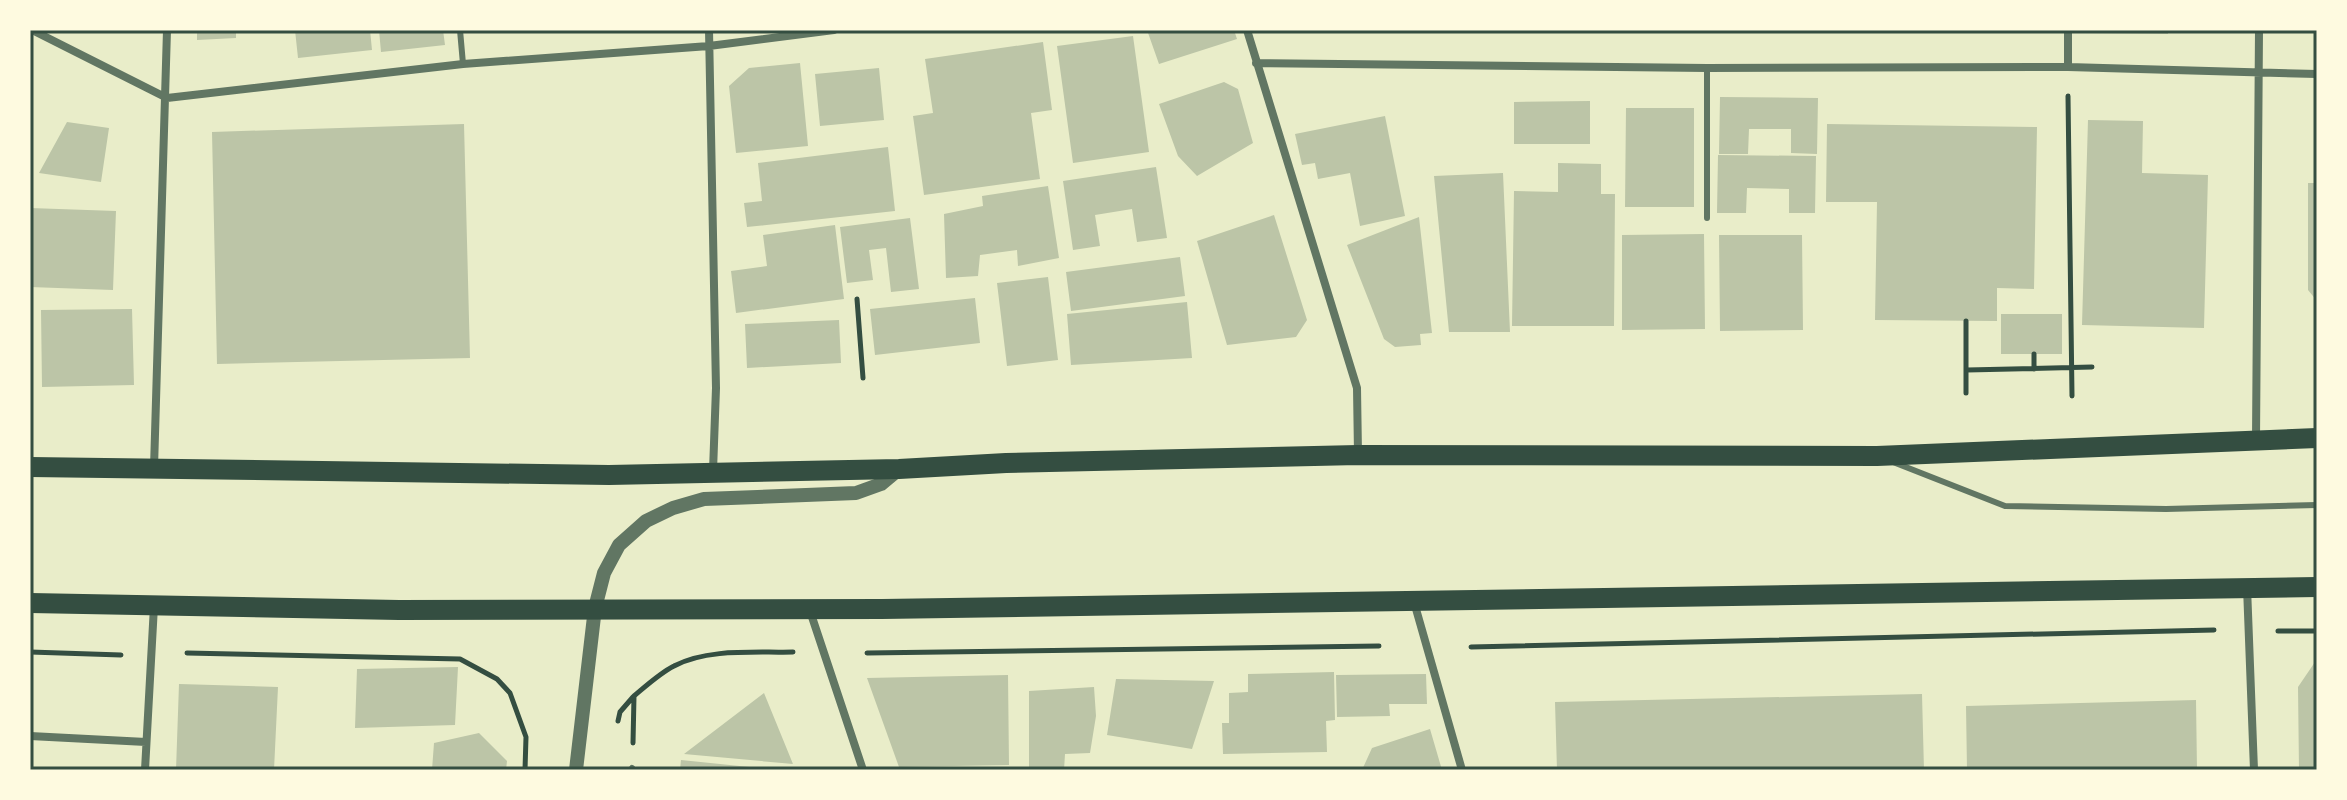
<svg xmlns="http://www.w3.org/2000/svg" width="2347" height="800" viewBox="0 0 2347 800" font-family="'DM Sans',sans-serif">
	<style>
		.building { fill: #bcc5a7 }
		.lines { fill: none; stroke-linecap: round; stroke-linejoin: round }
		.path { stroke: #344e41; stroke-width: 5 }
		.service { stroke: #617663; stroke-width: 6 }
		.minor { stroke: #617663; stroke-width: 8 }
		.tertiary { stroke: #617663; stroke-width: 14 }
		.primary { stroke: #344e41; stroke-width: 20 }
		.neatline { fill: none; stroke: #344e41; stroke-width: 3 }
	</style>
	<rect width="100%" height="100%" fill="#e9edc9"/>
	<!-- building -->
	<path class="building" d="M197 30H236V38L197 40Z
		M295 30H370L372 50 298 58Z
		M379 30H443L445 45 381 52Z
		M1147 30H1234L1237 39 1159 64Z
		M2084 30H2168V34L2084 33Z
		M1133 36 1149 152 1073 163 1057 46Z
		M1043 42 1052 110 1031 113 1040 179 924 195 913 116 933 113 925 59Z
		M800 63 808 146 736 153 729 86 749 68Z
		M879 68 884 120 820 126 815 74Z
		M1224 82 1238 89 1253 143 1197 176 1178 156 1159 104Z
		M1720 97 1818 98 1817 154 1791 153V129H1749L1748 154H1719Z
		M1590 101V144H1514V102Z
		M1626 108H1694V207H1625Z
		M1385 116 1405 216 1360 226 1350 173 1318 179 1315 163 1302 165 1295 134Z
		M2088 120 2143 121 2142 173 2208 175 2204 328 2082 325Z
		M67 122 109 128 101 182 39 173Z
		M464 124 470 358 217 364 212 132Z
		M1827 124 2037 127 2034 289 1997 288V321L1875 320 1877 202H1826Z
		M888 147 895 211 747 227 744 203 762 201 758 163Z
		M1718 155 1816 156 1815 213H1789V189L1747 188 1746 213H1717Z
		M1558 163 1601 164V194H1615L1614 326H1512L1514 191 1558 192Z
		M1156 167 1167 238 1137 242 1132 209 1095 215 1100 246 1073 250 1063 181Z
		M1503 173 1510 332H1449L1434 176Z
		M2308 183H2317V301L2308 290Z
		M1048 186 1059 258 1018 266 1017 250 980 255 978 276 946 278 944 214 983 206 982 196Z
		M30 208 116 211 113 290 30 287Z
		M1274 215 1307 320 1296 337 1227 345 1197 241Z
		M1419 217 1432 333 1420 334 1421 345 1395 347 1384 339 1347 245Z
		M910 218 919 289 891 292 886 248 869 250 873 280 847 283 840 227Z
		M835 225 844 299 736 313 731 271 767 266 763 235Z
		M1704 234 1705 329 1622 330V235Z
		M1719 235H1802L1803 330 1720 331Z
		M1180 257 1185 296 1071 311 1066 272Z
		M1048 277 1058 360 1007 366 997 283Z
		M975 298 980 343 875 355 870 309Z
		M1187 302 1192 358 1071 365 1067 314Z
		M132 309 134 385 42 387 41 310Z
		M2001 314H2062V354H2001Z
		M839 320 841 363 747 368 745 324Z
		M2317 659V770H2299L2298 687Z
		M458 667 455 725 355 728 357 669Z
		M1334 672 1335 720 1326 721 1327 752 1223 754 1222 723H1229V693L1248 692V674Z
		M1426 674 1427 704H1389L1390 716 1337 717 1336 675Z
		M1008 675 1009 765 899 767 867 678Z
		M1116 679 1214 681 1192 749 1107 735Z
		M179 684 278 687 274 770H176Z
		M1094 687 1096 716 1090 753 1065 754 1064 770H1029V691Z
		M764 693 793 764 684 754Z
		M1922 694 1924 770H1557L1555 702Z
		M2196 700 2197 770H1967L1966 706Z
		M1430 729 1442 770H1362L1372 748Z
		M479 733 507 761 506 770H432L434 743Z
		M681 760 759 768V770H680Z"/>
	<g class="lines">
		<!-- path -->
		<path class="path" d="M2068 96 2072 396
			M857 299 863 378
			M2034 369V354
			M1967 370 2092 367
			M1966 393V321
			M2278 631H2317
			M1471 647 2214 630
			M30 652 121 655
			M187 653 460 659 497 679 510 693 526 737 525 770
			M867 653 1379 646
			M618 721 620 712 633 697
			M633 743 634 696C646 686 660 673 674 666 708 648 756 653 793 652"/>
		<!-- service -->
		<path class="service" d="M460 30 463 64
			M1707 68V218
			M1893 462 2005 506 2166 509 2317 505
			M631 770 632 768"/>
		<!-- minor -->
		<path class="minor" d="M32 30 167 98 463 64 709 46 834 30
			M709 30 716 388 713 471
			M1247 30 1357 388 1358 454
			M2068 30V67
			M1256 63 1707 68 2068 67 2317 74
			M2256 439 2259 30
			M154 468 167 30
			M2247 587 2254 770
			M1414 602 1462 770
			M810 611 863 770
			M30 736 146 742
			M145 770 154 606"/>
		<!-- tertiary -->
		<path class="tertiary" d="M576 770 595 608 604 573 619 545 646 521 673 508 704 499 856 493 881 484 899 469"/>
		<!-- primary -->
		<path class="primary" d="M30 467 609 475 899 469 1006 463 1358 455 1877 456 2317 438
			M30 603 399 610 882 609 2317 587"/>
	</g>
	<!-- border -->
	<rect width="2347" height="800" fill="none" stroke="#fefae0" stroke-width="64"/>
	<rect x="32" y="32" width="2283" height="736" class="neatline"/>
</svg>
